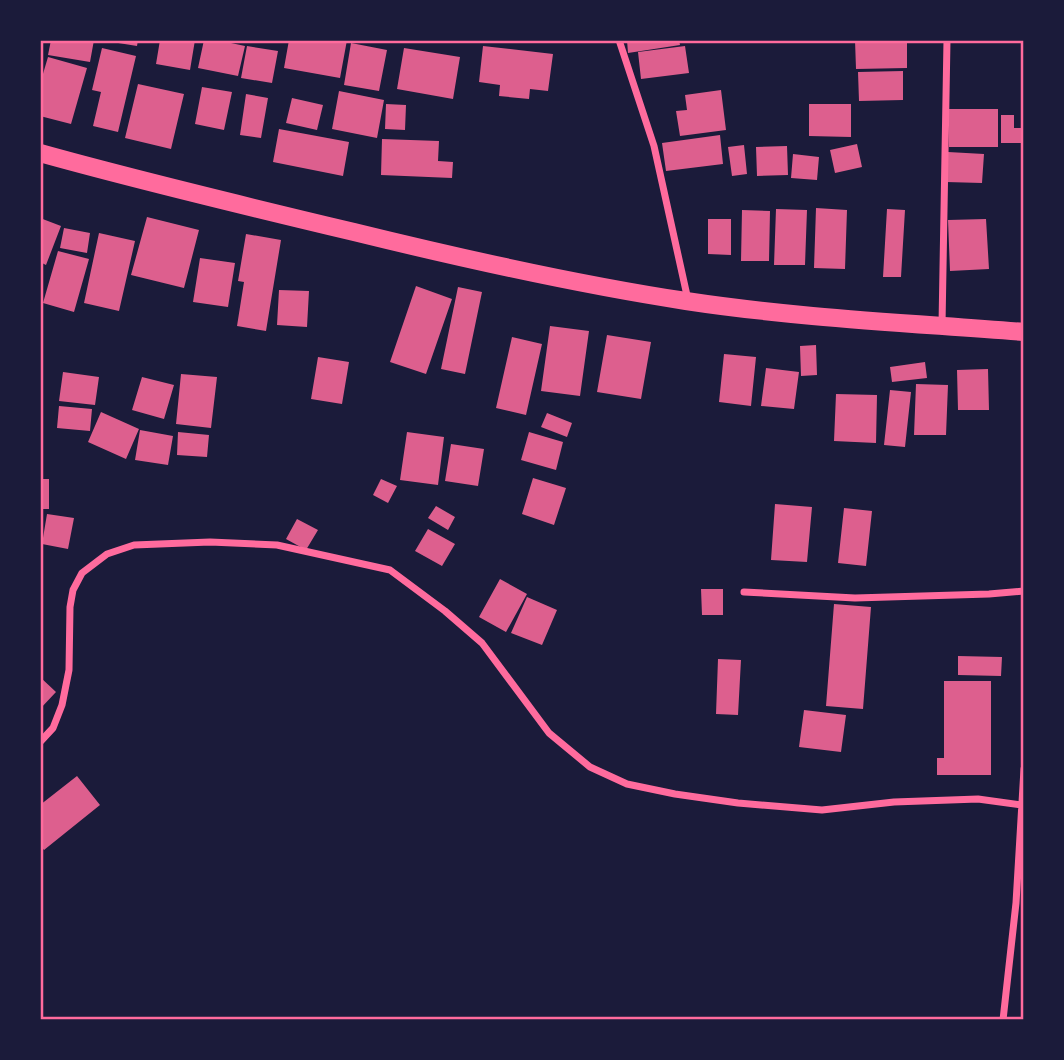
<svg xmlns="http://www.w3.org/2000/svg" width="1064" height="1060" viewBox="0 0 1064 1060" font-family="Figtree,sans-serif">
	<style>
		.building { fill: #dd5f8e }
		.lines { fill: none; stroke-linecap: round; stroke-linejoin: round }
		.minor { stroke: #ff6b9d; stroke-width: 7 }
		.trunk { stroke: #ff6b9d; stroke-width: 18 }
		.neatline { fill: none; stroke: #ff6b9d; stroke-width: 2.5 }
	</style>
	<rect width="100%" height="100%" fill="#1b1b3a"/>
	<!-- building -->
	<path class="building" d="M51 40H94L90 62 48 55Z
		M112 40H138L137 46 112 42Z
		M160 40H195L190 70 156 64Z
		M204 40H217L245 46 238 76 198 68Z
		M289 40H347L340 78 284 68Z
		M627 40H679L680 45 628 53Z
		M855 40H907V68L856 69Z
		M351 43 387 50 379 91 344 85Z
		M247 46 278 51 272 83 241 78Z
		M483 46 553 54 548 91 530 89 529 99 499 96 500 85 479 82Z
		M685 46 689 73 641 79 638 52Z
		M102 48 136 56 118 132 93 126 101 92 92 90Z
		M404 48 460 57 453 99 397 89Z
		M48 57 87 68 71 124 40 116V84Z
		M903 71V100L859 101 858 72Z
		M138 84 184 94 171 149 125 138Z
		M202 87 232 92 224 130 195 124Z
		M721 90 726 130 680 136 676 111 687 110 685 95Z
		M339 91 384 100 377 138 332 129Z
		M246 94 268 98 261 138 240 135Z
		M292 98 323 105 317 130 286 123Z
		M386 104 406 105 405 130 385 129Z
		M809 104H851V137L809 136Z
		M949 109H998V147H949Z
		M1001 115H1014V128H1024V143H1001Z
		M279 129 349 142 343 176 273 162Z
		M720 135 723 164 666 171 662 143Z
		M382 139 439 141 438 161 453 162 452 178 381 175Z
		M857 144 862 167 835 173 830 150Z
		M744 145 747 174 732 176 728 147Z
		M787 146 788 175 757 176 756 147Z
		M948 152 984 154 982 183 946 182Z
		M793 154 819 157 817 180 791 178Z
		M816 208 847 210 845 269 814 268Z
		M776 209 807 210 805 265H774Z
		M887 209 905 210 901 277H883Z
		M742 210 770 211 769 261H741Z
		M147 217 199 230 184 288 131 275Z
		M40 218 61 226 46 265 40 262Z
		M708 219H731V255L708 254Z
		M986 219 989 269 950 271 948 220Z
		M64 228 90 233 87 253 60 248Z
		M99 233 135 241 119 311 84 303Z
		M246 234 281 240 266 331 237 326 244 282 238 281Z
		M58 251 89 259 74 312 43 303Z
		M200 258 235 263 228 307 193 302Z
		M416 286 452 299 426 374 390 362Z
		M458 287 482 292 465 374 441 369Z
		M279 290 309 291 307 327 277 325Z
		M550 326 589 331 580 396 541 391Z
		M607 335 651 342 641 399 597 392Z
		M512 337 542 344 526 415 496 408Z
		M816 345 817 375 801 376 800 346Z
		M724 354 756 357 751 406 719 402Z
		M318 357 349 362 342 404 311 399Z
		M925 362 927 378 892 382 890 367Z
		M766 368 799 372 794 409 761 406Z
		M988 369 989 410H958L957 370Z
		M63 372 99 377 95 405 59 401Z
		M181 374 217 377 211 428 176 424Z
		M142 377 174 385 164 419 132 410Z
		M916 384 948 385 946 435H914Z
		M890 390 911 392 905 447 884 445Z
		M836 394 877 395 876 443 834 441Z
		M59 406 92 409 90 431 57 428Z
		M101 412 139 429 126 459 88 442Z
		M547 413 572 423 567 437 541 427Z
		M140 430 173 436 168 465 135 460Z
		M178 432 209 435 207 457 177 455Z
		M407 432 444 437 438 485 400 480Z
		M529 432 563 442 556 470 521 460Z
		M451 444 484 449 478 486 445 481Z
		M533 478 566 488 554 525 522 514Z
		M40 479H49V509H40Z
		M381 479 397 486 388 503 373 495Z
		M775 504 812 507 807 562 771 560Z
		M436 506 455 517 448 530 428 518Z
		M844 508 872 511 866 566 838 563Z
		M47 514 74 518 68 549 42 544Z
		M297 519 318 530 306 550 286 539Z
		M428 529 455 544 442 566 415 551Z
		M500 579 527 594 506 632 479 617Z
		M701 589H723V615H702Z
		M527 597 557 610 542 645 511 633Z
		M834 604 871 607 863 709 826 706Z
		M958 656 1002 657 1001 676 958 675Z
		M718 659 741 660 738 715 716 714Z
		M40 677 56 692 40 709Z
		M944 681H991V775H937V758H944Z
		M804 710 846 715 841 752 799 747Z
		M77 776 100 805 44 850 40 845V805Z"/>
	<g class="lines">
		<!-- minor -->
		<path class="minor" d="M619 40 654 146 688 300
			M942 325 947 40
			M744 592 855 598 989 594 1024 591
			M40 742 53 728 62 705 69 670 70 607 73 590 82 573 107 554 134 545 210 542 277 545 390 570 445 611 482 643 549 733 590 767 627 784 675 794 738 803 822 810 894 802 978 799 1022 805
			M1003 1020 1016 903 1024 769"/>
		<!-- trunk -->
		<path class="trunk" d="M40 153C144 182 249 207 354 232 464 259 574 284 686 301 798 318 911 323 1024 332"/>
	</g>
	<!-- border -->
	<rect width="1064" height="1060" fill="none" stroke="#1b1b3a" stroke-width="84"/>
	<rect x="42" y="42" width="980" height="976" class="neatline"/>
</svg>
